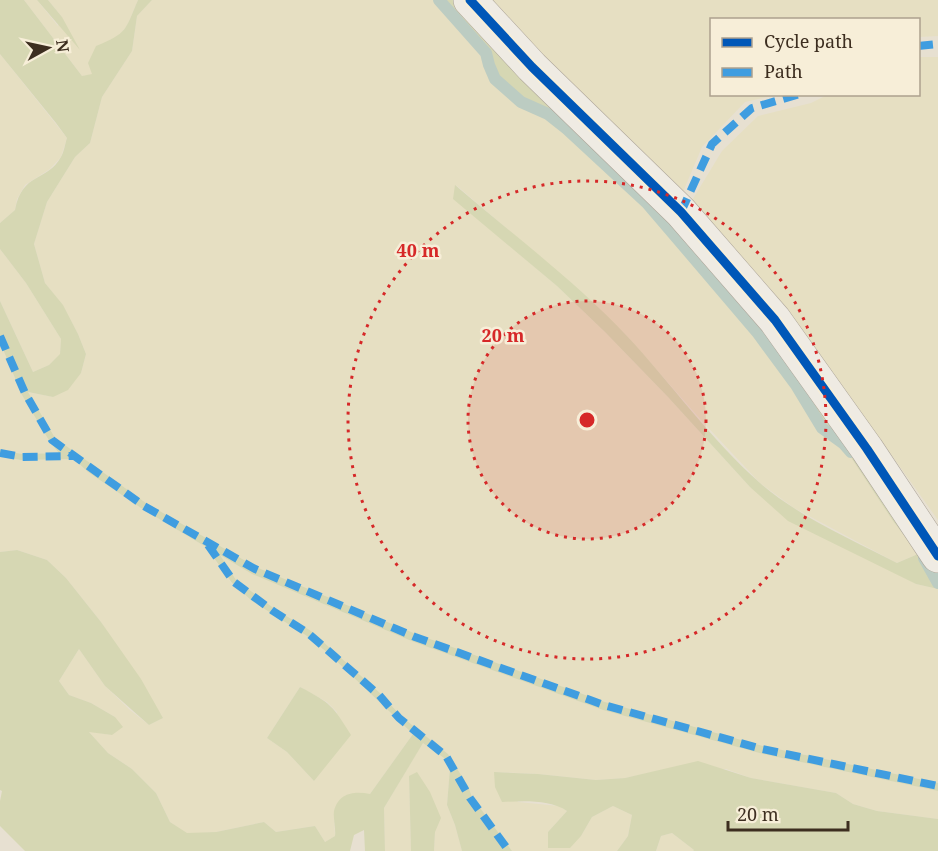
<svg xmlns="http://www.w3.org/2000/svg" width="938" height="851" viewBox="0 0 938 851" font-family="'Noto Serif',serif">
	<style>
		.farmland { fill: #e6dfc2; fill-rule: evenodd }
		.green { fill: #d6d7b3 }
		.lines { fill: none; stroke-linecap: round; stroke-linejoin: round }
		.stream { stroke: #bcccc2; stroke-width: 12 }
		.minor-casing { stroke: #ada599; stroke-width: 34 }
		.minor { stroke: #efebe3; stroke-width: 33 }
		.quiet { stroke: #3f9de0; stroke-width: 8; stroke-dasharray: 15 8; stroke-linecap: butt }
		.cycleway-casing { stroke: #f7eed8; stroke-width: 13 }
		.cycleway { stroke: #0057b8; stroke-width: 9 }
		.ring { fill: none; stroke: #d62828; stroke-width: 3; stroke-dasharray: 3 6 }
		.centre { fill: #d62828; stroke: #f7eed8; stroke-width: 3 }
		.ring-label { font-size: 18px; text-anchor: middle; font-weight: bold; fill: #d62828; stroke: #f7eed8; stroke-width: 5; stroke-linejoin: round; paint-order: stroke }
	</style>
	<rect width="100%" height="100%" fill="#e7e0d1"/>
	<!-- farmland -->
	<path class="farmland" d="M24 0H37L58 26 62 17 48 0H138L127 26 118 37 110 40 92 75 82 76Z
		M152 0H435L483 55 486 66 531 111 546 116 627 186 663 225 755 333 794 386 820 430 842 445 850 456 893 521 918 554 897 563 794 508 760 483 701 420 626 335 585 296 456 185 492 231 557 286 605 332 668 397 750 487 916 584 938 589V783L763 746 605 702 416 634 256 567 146 503 54 438 27 392 53 397 81 373 86 354 78 334 63 306 45 283 34 244 47 202 75 157 90 143 102 97 132 51 137 16Z
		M485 0H938V36L919 37 918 20H712V94L777 95 745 102 702 147 680 199Z
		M0 54 67 138 61 157 50 169 25 185 17 199 15 210 0 223Z
		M919 57H938V520L880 439 807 346 688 207 722 151 758 116 811 103 827 95 918 94Z
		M0 249 26 283 61 339 60 355 49 365 33 372 0 301Z
		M0 342 22 395 60 453 22 454 0 450Z
		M0 456 21 460 74 459 88 472 141 508 206 547 232 584 252 601 307 636 329 654 413 734 370 794 334 812 335 836 325 842 315 826 276 832 264 822 216 832 187 834 170 822 156 793 132 769 108 753 88 731 112 735 115 717 91 703 69 695 59 681 79 649 105 686 130 710 149 725 163 718 101 622 66 578 47 560 17 550 0 552ZM300 687 327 702 337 712 314 781 287 752 267 738Z
		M218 554 252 574 414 642 603 710 763 754 938 791V819L877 811 853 804 836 793 751 778 726 769 660 771 625 778 596 780 538 774 495 772 518 802 559 806 567 811 548 832V848L581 836 592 817 613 806 632 815 628 836 617 851H512L472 797 468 786 448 754 401 716 380 693 297 622 275 609 236 580Z
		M423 742 444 758 450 768 447 805 455 825 462 851H434L435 832 409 777 411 851H385L384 808Z
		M672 833 694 850 693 851H656L661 836Z"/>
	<!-- green -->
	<path class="green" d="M0 0H24L82 76 92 74 88 63 96 46C128 33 125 30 138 0H152L137 16 132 51 102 97 90 143 75 157 47 202 34 244 45 283 63 305 78 334 86 354 81 373 68 390 53 397 28 392 55 438 146 503 256 567 416 634 605 702 763 746 938 783V791L763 754 603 710 414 642 252 574 220 555 236 580 275 609 311 631 380 693 401 716 448 754 468 786 472 797 512 851H462L455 825 447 805 450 768 444 758 423 743 384 808 385 851H365L364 830 354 835 350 851H25L0 826V801L2 791 0 790V552L17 550 47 560 66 578 101 622 141 679 163 718 149 725 105 686 79 649 59 681 69 695 91 703 115 717 123 727 112 735 89 732 108 753 132 769 156 793 170 822 187 833 216 832 264 822 276 832 315 826 325 842 335 836C336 829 333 818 334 811 339 792 355 791 370 794L413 734 329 654 307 636 252 601 232 583 206 547 141 508 88 472 74 459 21 460 0 456V450L22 454 59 453 50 442 22 395 0 342V301L33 372 49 365 60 354 61 339 26 283 0 249V223L15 210C22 172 47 182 61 157 64 152 65 144 67 138L56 123 0 54Z
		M37 0H48L62 17 80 50Z
		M435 0H456L722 274 938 568V589L916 584 788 521 750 487 668 397 605 332 557 286 453 199 455 185C512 234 574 280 626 335 671 383 710 439 760 483 799 517 851 539 897 563L918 554 893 521 850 456 842 445 820 430 805 403 767 349 663 225 627 186 566 132 546 116 520 105 493 80 486 66 483 55Z
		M300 687C331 703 333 706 351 735L314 781 287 752 267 738Z
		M698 761 751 778 836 793 853 804 877 811 938 819V851H693L694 850 672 833 661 836 656 851H617L628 836 632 815 613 806 592 817 581 836 570 848H548V832L567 811C550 799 522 801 502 802L495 787 494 772 538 774 596 780 625 778Z
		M417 772 430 792 441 818 435 832 434 851H411L409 776Z"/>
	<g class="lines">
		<!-- stream -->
		<path class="stream" d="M439 0 486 53 489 65 495 79 521 102 548 114 567 129 647 203 757 332 796 385 822 428 844 444 851 452
			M924 558 938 583"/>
		<!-- minor casing -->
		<g class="minor-casing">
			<path id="minor" d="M470 0 532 67 681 212 775 320 867 449 938 556"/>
		</g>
		<!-- minor -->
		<use href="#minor" class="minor"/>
		<!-- quiet -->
		<path class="quiet" d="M918 46 938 44
			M681 212 712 144 752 108 800 94
			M0 336 25 393 52 440 144 506 255 569 415 637 604 705 762 749 938 786
			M0 453 22 457 74 456
			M208 545 234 582 273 611 309 634 379 695 399 718 446 756 470 798 509 851"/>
		<!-- cycleway casing -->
		<g class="cycleway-casing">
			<path id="cycleway" d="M470 0 532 67 681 212 775 320 867 449 938 556"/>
		</g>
		<!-- cycleway -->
		<use href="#cycleway" class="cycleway"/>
	</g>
	<!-- distance rings -->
	<circle cx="587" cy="420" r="119" fill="#d62828" fill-opacity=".12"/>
	<g class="ring">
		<circle cx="587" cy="420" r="119"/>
		<circle cx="587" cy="420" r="239"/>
	</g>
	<circle cx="587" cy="420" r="9" class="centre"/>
	<g class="ring-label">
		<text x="418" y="257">40 m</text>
		<text x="503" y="342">20 m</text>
	</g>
	<!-- legend -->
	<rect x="710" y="18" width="210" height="78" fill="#f7eed8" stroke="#ada18e" stroke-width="1.5"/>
	<rect x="722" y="38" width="30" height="9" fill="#0057b8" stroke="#ada18e" stroke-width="1.5"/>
	<text x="764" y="48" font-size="18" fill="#3d2e20">Cycle path</text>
	<rect x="722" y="68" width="30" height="9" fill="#3f9de0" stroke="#ada18e" stroke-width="1.5"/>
	<text x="764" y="78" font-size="18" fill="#3d2e20">Path</text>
	<!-- north arrow -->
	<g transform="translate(48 48) rotate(82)" stroke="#f7eed8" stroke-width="4.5" paint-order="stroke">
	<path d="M0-4.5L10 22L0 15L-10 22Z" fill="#3d2e20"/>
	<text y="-9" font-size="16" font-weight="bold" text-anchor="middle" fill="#3d2e20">N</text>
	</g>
	<!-- scale -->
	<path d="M728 821v9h120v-9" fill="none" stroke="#3d2e20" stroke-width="3"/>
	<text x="737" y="821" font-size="18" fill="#3d2e20" stroke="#f7eed8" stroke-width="4.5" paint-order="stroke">20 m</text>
</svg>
